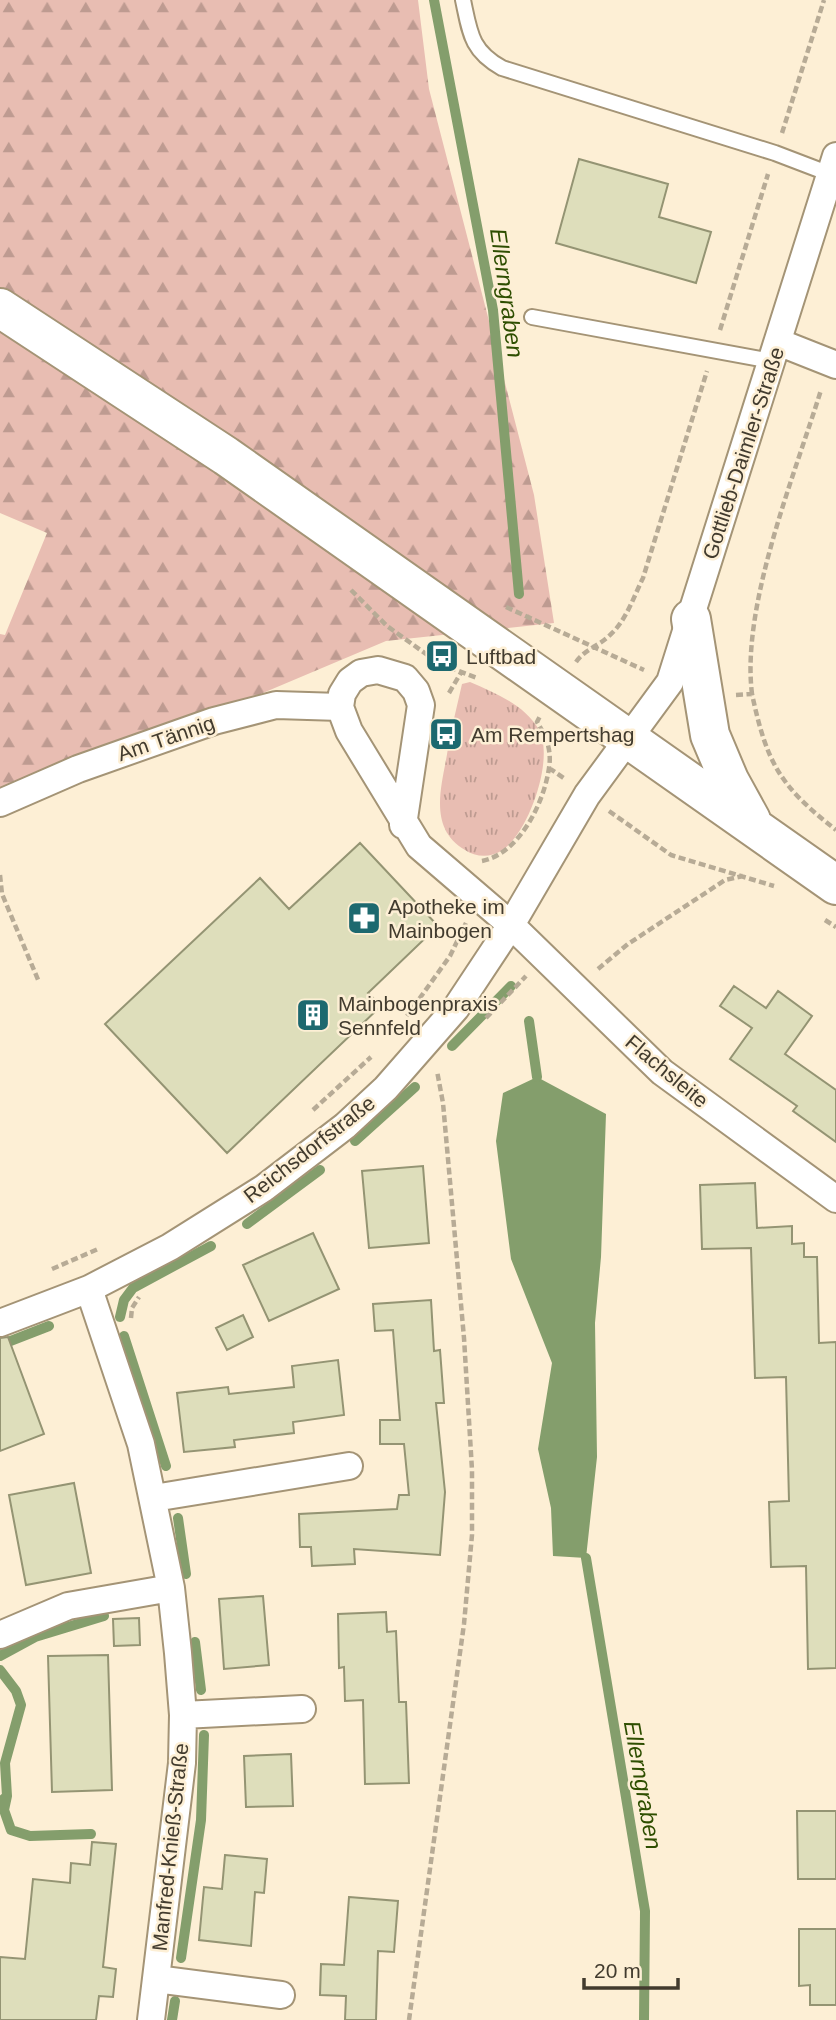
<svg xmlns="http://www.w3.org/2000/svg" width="836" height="2020" viewBox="0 0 836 2020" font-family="Arial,sans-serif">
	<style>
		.grass { fill: url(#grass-tufts) }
		.forest { fill: url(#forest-firs) }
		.water { fill: #849e6c }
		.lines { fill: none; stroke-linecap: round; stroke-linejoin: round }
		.stream { stroke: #849e6c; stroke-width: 10 }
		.building { fill: #dedebb; stroke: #949473; stroke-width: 2 }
		.lane-casing { stroke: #a49476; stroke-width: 18 }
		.street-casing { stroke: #a49476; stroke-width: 30 }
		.secondary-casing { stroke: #a49476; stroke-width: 42 }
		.path { stroke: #b7ab96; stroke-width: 4.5; stroke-dasharray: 7 3.5; stroke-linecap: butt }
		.lane { stroke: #fff; stroke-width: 14 }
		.street { stroke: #fff; stroke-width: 26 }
		.secondary { stroke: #fff; stroke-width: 38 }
		.labels { text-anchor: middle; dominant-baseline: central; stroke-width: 5; stroke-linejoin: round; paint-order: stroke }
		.street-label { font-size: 21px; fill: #423b2e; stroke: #fdefd5 }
		.poi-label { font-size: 21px; fill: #423b2e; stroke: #fdefd5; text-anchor: start }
		.water-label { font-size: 23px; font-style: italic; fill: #2e4e00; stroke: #fdefd5 }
	</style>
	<defs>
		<pattern id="grass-tufts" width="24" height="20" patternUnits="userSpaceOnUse" patternTransform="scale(1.75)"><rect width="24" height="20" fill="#e8bdb2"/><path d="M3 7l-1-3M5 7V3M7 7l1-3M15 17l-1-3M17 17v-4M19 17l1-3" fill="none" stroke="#be9b91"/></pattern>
		<pattern id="forest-firs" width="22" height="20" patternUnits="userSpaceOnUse" patternTransform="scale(1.75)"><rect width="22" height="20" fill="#e8bdb2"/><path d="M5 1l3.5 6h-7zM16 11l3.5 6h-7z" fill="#be9b91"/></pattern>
	</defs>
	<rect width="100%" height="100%" fill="#fdefd5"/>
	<!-- grass -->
	<path class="grass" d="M470 682C495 693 525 705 539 730 555 759 528 835 501 851 490 858 475 857 465 850 426 827 443 783 448 748L457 749 462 725 453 723 462 684Z"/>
	<!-- forest -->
	<path class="forest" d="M0 0H418L429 89 534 495 554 623 386 641 194 722 0 795V634L5 635 47 533 0 513Z"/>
	<!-- water -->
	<path class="water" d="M537 1077 606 1114 601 1257 595 1323 597 1457 586 1558 553 1556 551 1508 538 1449 552 1363 511 1259 496 1141 503 1093Z"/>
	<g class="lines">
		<!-- stream -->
		<path class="stream" d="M434 0 493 310 519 594
			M529 1021 537 1077
			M452 1046 511 986
			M355 1141 415 1087
			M247 1224 320 1170
			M120 1317 124 1300 133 1288 211 1246
			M124 1336 166 1466
			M0 1345 49 1326
			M178 1518 186 1574
			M586 1558 645 1911 644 2020
			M195 1642 201 1690
			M0 1656 35 1637 104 1616
			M0 1670 16 1691 21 1705 5 1763 7 1796 0 1802
			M7 1796 4 1810 11 1830 30 1836 91 1834
			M181 1958 201 1820 204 1735
			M172 2020 175 2001"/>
	</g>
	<!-- building -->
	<path class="building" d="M579 159 668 184 659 217 711 232 696 283 556 243Z
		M360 843 438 926 368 993 381 1006 227 1153 105 1024 260 878 289 909Z
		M734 986 766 1008 778 991 812 1016 785 1054 836 1090V1142L793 1111 797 1106 730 1059 752 1028 720 1006Z
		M423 1166 429 1243 369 1248 362 1171Z
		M755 1183 757 1228 792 1226V1244L804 1243V1257H817L819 1343 836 1342V1668L808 1669 806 1566 771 1567 769 1502 789 1501 786 1377 755 1378 751 1248 702 1249 700 1185Z
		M313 1233 339 1289 269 1321 243 1265Z
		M431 1300 434 1351 440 1350 444 1403H436L445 1492 440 1555 354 1549 355 1564 312 1566 311 1547H300L299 1514 397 1509 399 1495H409L404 1444H380V1420H400L393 1330 375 1331 373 1304Z
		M243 1315 253 1337 227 1350 216 1328Z
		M8 1337 44 1434 0 1451V1338Z
		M338 1360 344 1415 293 1422 294 1433 234 1440 235 1447 184 1452 177 1393 228 1387 229 1394 294 1387 292 1366Z
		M74 1483 91 1573 26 1585 9 1495Z
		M263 1596 269 1665 224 1669 219 1599Z
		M386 1612 387 1632 396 1631 399 1702H406L409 1783 365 1784 363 1700 345 1701 344 1667 339 1668 338 1614Z
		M139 1618 140 1645 114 1646 113 1619Z
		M108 1655 112 1790 52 1792 48 1656Z
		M291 1754 293 1806 246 1807 244 1756Z
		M797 1811H836V1879H798Z
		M92 1842 116 1844 103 1967 116 1969 113 1997 99 1996 96 2020H0V1957L25 1959 33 1879 70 1883 71 1863 90 1865Z
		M225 1855 267 1859 264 1893 255 1892 251 1946 199 1940 204 1887 222 1889Z
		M349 1897 398 1901 394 1952 378 1951 376 2020H345L346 1996 320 1995 321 1964 344 1965Z
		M799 1929H836V2005H810V1985L799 1986Z"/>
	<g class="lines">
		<!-- lane casing -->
		<g class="lane-casing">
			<path id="lane" d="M463 0C470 33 471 51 502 68L775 153 830 174
				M532 317 772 361"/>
		</g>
		<!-- street casing -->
		<g class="street-casing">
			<path id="street" d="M778 342 836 365
				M0 803 78 769 214 721 276 705 340 707
				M403 825 421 705 416 691 405 678 378 670 361 673 350 681 342 694 340 707 349 731 419 846 511 925 662 1072 836 1199
				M89 1289 141 1444 171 1588 178 1653 183 1715 182 1763 151 2020
				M0 1323 89 1289 170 1247 264 1188 345 1126 386 1088 456 1008 511 925 587 795 670 682 836 156
				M154 1498 349 1466
				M0 1635 68 1606 171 1588
				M183 1715 302 1709
				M156 1979 281 1995"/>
		</g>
		<!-- secondary casing -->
		<g class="secondary-casing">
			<path id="secondary" d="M0 308 226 456 836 885
				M691 619 710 735 729 780 751 820"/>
		</g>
		<!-- path -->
		<path class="path" d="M782 133 824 0
			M720 330 768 174
			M351 590 387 626 440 664 477 678
			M506 607 644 670
			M576 662C585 649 599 646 610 635 626 621 634 596 643 578L707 371
			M449 693 462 671
			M752 694C741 606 794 477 821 390
			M736 695 752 694C767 764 780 786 836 830
			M549 768 565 779
			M609 811 671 855 774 886
			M482 861C519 854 544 803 549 768 552 750 546 736 537 722L540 716
			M0 875 2 894 39 982
			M825 920 836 927
			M598 969 628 944 725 880 743 876
			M407 1016 450 956 466 923
			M486 1018 526 976
			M313 1110 371 1057
			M52 1269 98 1249
			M131 1318 132 1308 139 1297
			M409 2020 464 1624 472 1535V1470L464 1338 443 1103 437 1071"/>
		<!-- lane -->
		<use href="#lane" class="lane"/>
		<!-- street -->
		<use href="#street" class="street"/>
		<!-- secondary -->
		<use href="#secondary" class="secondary"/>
	</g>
	<!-- icons -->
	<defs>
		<g id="bus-square" transform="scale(1.75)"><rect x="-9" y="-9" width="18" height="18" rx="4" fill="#1d696f" stroke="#fdefd5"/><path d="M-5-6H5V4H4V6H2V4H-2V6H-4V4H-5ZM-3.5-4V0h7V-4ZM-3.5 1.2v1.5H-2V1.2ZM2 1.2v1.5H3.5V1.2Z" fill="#fff"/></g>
		<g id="pharmacy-square" transform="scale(1.75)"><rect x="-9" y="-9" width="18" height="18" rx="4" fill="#1d696f" stroke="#fdefd5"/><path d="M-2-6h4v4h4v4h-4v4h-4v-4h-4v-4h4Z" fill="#fff"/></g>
		<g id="building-square" transform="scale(1.75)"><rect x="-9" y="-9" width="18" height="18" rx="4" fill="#1d696f" stroke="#fdefd5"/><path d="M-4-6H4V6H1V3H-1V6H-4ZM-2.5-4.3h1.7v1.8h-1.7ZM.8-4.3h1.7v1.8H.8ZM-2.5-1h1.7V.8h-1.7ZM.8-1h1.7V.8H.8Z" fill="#fff"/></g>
	</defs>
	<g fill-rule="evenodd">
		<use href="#bus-square" x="442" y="656"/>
		<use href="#bus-square" x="446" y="734"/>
		<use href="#pharmacy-square" x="364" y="918"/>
		<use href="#building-square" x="313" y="1015"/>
	</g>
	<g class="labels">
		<!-- street labels -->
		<g class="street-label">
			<text transform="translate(743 453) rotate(-72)">Gottlieb-Daimler-Straße</text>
			<text transform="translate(166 738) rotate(-19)">Am Tännig</text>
			<text transform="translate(667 1071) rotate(40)">Flachsleite</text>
			<text transform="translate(309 1149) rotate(-38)">Reichsdorfstraße</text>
			<text transform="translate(170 1847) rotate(-84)">Manfred-Knieß-Straße</text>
		</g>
		<!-- poi labels -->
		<g class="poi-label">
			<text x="466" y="656">Luftbad</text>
			<text x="471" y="734">Am Rempertshag</text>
			<text x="388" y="906">Apotheke im<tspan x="388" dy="24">Mainbogen</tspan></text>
			<text x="338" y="1003">Mainbogenpraxis<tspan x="338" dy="24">Sennfeld</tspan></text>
		</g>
		<!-- water labels -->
		<g class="water-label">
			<text transform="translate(507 293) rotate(82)">Ellerngraben</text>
			<text transform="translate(643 1785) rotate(80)">Ellerngraben</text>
		</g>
	</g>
	<!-- scale -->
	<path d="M584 1978v10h94v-10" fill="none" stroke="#423b2e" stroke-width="3.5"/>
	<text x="594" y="1978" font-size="21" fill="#423b2e" stroke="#fdefd5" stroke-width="5" paint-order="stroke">20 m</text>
</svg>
